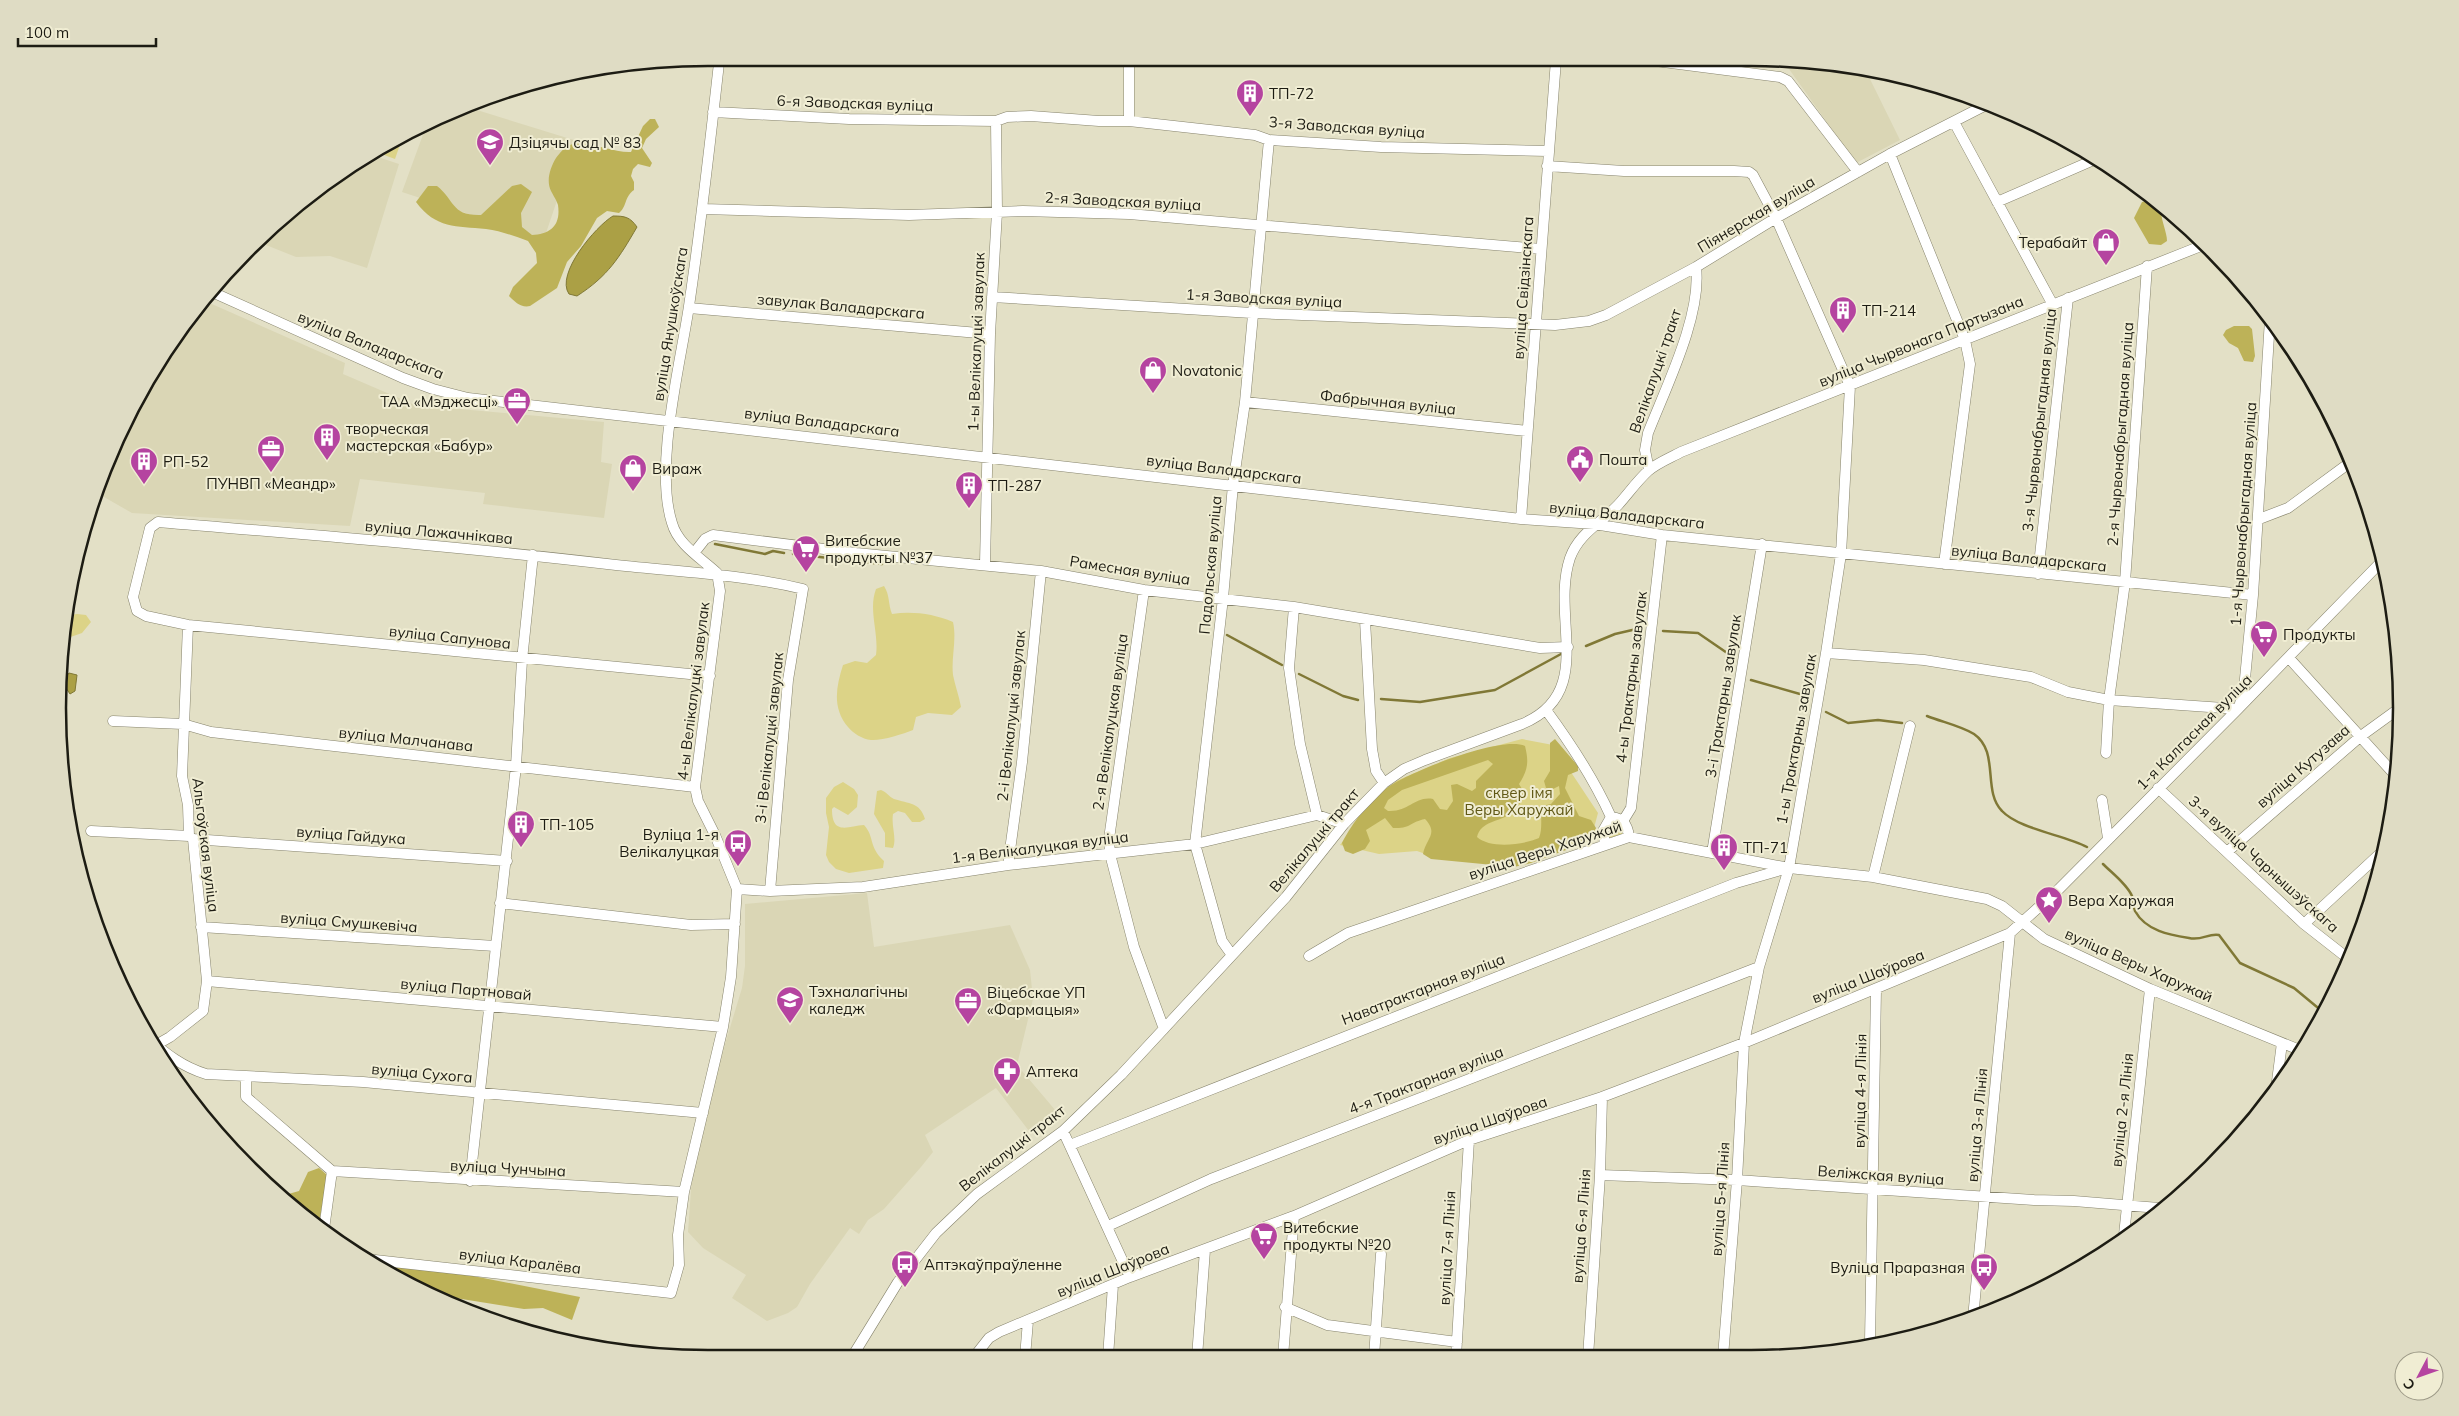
<svg xmlns="http://www.w3.org/2000/svg" width="2459" height="1416" viewBox="0 0 2459 1416" font-family="Mulish,sans-serif">
	<style>
		.built { fill: #dad6b5 }
		.green { fill: #dcd387 }
		.forest { fill: #bdb258; fill-rule: evenodd }
		.water { fill: #aba045; stroke: #807836 }
		.lines { fill: none; stroke-linecap: round; stroke-linejoin: round }
		.stream { stroke: #807836; stroke-width: 2.5 }
		.minor-casing { stroke: #86836c; stroke-width: 11 }
		.minor { stroke: #fff; stroke-width: 10 }
		.labels { text-anchor: middle; dominant-baseline: central; stroke-width: 4; stroke-linejoin: round; paint-order: stroke }
		.poi-label { font-size: 15px; fill: #1d1c13; stroke: #f0edd3; text-anchor: start }
		.street-label { font-size: 15px; fill: #1d1c13; stroke: #f0edd3 }
		.park-label { font-size: 15px; fill: #605815; stroke: #f0edd3 }
		.rim { fill: none; stroke: #1d1c13; stroke-width: 2.5 }
	</style>
	<rect width="100%" height="100%" fill="#e3e0c6"/>
	<!-- built -->
	<path class="built" d="M1743 59H1794L1867 73 1900 140 1856 163 1789 69Z
		M464 106 577 141 544 239 402 192 428 121Z
		M372 155 399 164 367 268 330 256 296 257 256 241 312 192Z
		M205 301 345 363 343 374 415 405 604 422 601 462 612 464 604 518 483 504 485 493 360 479 350 526 132 513 97 493 124 421 167 346Z
		M867 893 874 947 1010 925 1030 970 1033 999 1017 1065 1056 1111 1029 1131 996 1088 925 1135 933 1152 921 1167 884 1209 868 1220 859 1234 850 1228 810 1284 797 1307 788 1313 767 1321 732 1298 746 1275 703 1248 688 1232 693 1162 709 1097 742 988 745 966V904Z"/>
	<!-- green -->
	<path class="green" d="M403 136 395 159 376 152Z
		M884 586C890 595 888 604 892 614 913 611 934 614 953 622 957 640 951 657 953 675 955 685 959 696 961 707L952 715 928 713 916 717 913 730C903 734 881 741 871 740 862 739 853 733 848 727 832 708 836 687 843 665L855 661 867 663 876 655C879 633 868 610 876 589Z
		M77 614 86 615 91 622 82 633 62 640 65 616Z
		M60 731 63 732 68 743 60 762Z
		M1522 739 1553 745 1598 813 1591 839 1517 863 1431 856 1417 851 1379 854 1340 845 1365 811 1396 781 1450 758Z
		M843 782 854 789 858 795 857 807 848 815 834 807 832 809C832 836 848 826 864 825 875 837 868 846 884 861L883 868 849 873 836 869 829 862 826 855 829 827 826 813V798L834 787Z
		M881 790C887 792 889 797 894 799 909 804 920 802 925 819L920 822H912L905 813 898 811 893 814C891 826 897 838 893 848L885 847V833L874 814 877 791Z
		M1611 824 1622 829V835L1609 838 1608 829Z"/>
	<!-- forest -->
	<path class="forest" d="M650 119H655L659 127 646 139 642 148 652 163 650 167 638 164 633 169 631 176 634 182V190C624 197 627 207 619 213L607 211 597 218 581 246 567 262 557 288 530 306C521 308 515 302 509 296L513 287 537 263 536 253 528 241C514 236 501 231 486 229 456 226 436 229 416 202L428 186H437C455 200 451 216 481 215L512 186 521 184 532 192 521 213 522 227 532 235C550 234 561 226 558 205 557 201 553 195 551 191 546 181 550 168 556 158 560 153 564 147 570 145 585 139 613 153 631 152L643 126Z
		M2152 200 2162 208C2159 217 2167 231 2167 241L2161 245 2149 244 2134 218 2142 202Z
		M2234 326H2249L2252 329 2255 356 2253 362 2244 361 2238 348 2229 343 2223 335 2226 330Z
		M1555 739 1578 766V771L1568 775 1565 788 1579 816 1591 820 1596 828 1593 837 1585 843 1531 863 1514 867 1431 859 1423 854C1426 838 1439 834 1425 819 1410 822 1411 829 1393 828L1385 818 1366 830 1370 841 1365 849 1353 854 1345 851 1342 843C1352 823 1370 800 1388 787 1410 772 1501 735 1525 746 1529 762 1528 770 1519 784L1525 794C1521 802 1517 809 1510 814 1499 822 1481 821 1477 837 1490 849 1523 845 1539 838 1543 828 1540 817 1542 806L1551 804 1560 794 1559 786 1549 791 1546 788 1544 781 1550 771V743ZM1488 760 1493 764 1476 781V788L1472 791 1457 784 1451 785 1453 801 1447 810 1440 809 1433 799C1414 796 1410 812 1388 811L1384 808 1388 800 1402 790Z
		M319 1168 327 1175 319 1225 285 1195 299 1191 308 1172Z
		M379 1265 473 1276 580 1297 572 1320 543 1308 524 1309 443 1296Z"/>
	<!-- water -->
	<path class="water" d="M613 216C625 216 630 217 637 227 619 258 608 276 577 296L569 294C555 274 596 226 613 216Z
		M69 673 77 675 75 691 70 694 64 685 66 677Z"/>
	<g class="lines">
		<!-- stream -->
		<path class="stream" d="M715 544 765 554 773 551 784 553
			M793 554 882 564
			M1663 631 1698 633 1733 657
			M1227 635 1282 665
			M1586 646 1615 634 1641 628
			M1299 674 1343 696 1358 700
			M1751 680 1807 696
			M1381 699 1420 702 1495 690 1561 654
			M1826 712 1848 723 1878 720 1902 723
			M1927 716C1942 722 1961 726 1974 734 2000 752 1982 791 2002 811 2019 829 2064 835 2087 847
			M2103 864C2112 873 2127 884 2132 896 2134 901 2133 907 2135 911 2146 931 2170 935 2189 938 2202 941 2208 933 2219 935L2240 963 2294 988 2323 1012"/>
		<!-- minor casing -->
		<g class="minor-casing">
			<path id="minor" d="M1640 59 1780 77 1788 81 1858 172
				M1129 61V121
				M713 112 849 119 996 121 1007 117 1031 116 1099 121H1129L1255 135 1269 140 1381 147 1548 151
				M1954 122 2053 305
				M1890 154 1965 340 1970 364 1944 564
				M1547 166 1624 171H1734L1749 172 1753 175 1776 218 1850 386 1841 554 1826 653 1789 868 1759 967 1744 1043 1737 1180 1723 1357
				M1997 202 2096 159
				M703 209 909 215 1023 211 1129 214 1541 249
				M212 292 403 378 433 389 468 398 1521 519 1594 524 1662 535 2253 595
				M992 297 1252 313 1555 325 1589 321 1606 315 1696 267 1776 218 1890 154 1986 105
				M689 308 990 334
				M1245 402 1527 431
				M1649 470 1645 450 1648 433C1666 387 1702 315 1696 267
				M1521 519 1556 60
				M2259 519 2288 508 2352 461
				M694 553 705 539 713 535 856 553 1041 571 1144 590 1294 607 1540 648 1568 647
				M985 564 990 334 997 212 996 121
				M717 573C701 558 678 545 672 523 654 467 680 366 689 306 701 225 710 144 719 63
				M2038 574 2068 298
				M1144 590 1109 839 1110 854 1134 947 1164 1029
				M1294 607 1289 668 1300 744 1317 815
				M1365 620 1372 749 1376 771 1384 783
				M1826 653 1924 660 2031 677 2068 692 2109 700 2238 709
				M2289 658 2395 775
				M710 676 188 625 146 616 137 611 133 597 150 528 158 522C311 535 464 547 616 565 679 572 741 574 803 589L788 680 770 891
				M2239 707 2244 689 2253 595 2270 319
				M1546 710C1571 744 1594 779 1611 817
				M113 721 183 724 211 732 695 787
				M2106 753 2109 700 2125 582 2147 266
				M2158 788 2304 924 2350 960
				M2102 800 2108 838
				M1623 821 1631 808 1662 535
				M91 831 189 836
				M193 839 507 861
				M1605 844 1603 831 1611 817C1623 818 1628 826 1629 837
				M2227 852 2361 736 2401 707
				M1712 853 1762 544
				M1008 865 1022 762 1041 571
				M1873 877 1910 726
				M737 889 770 891 863 887 1008 865 1195 844 1317 815 1344 824
				M500 903 691 925 735 924
				M2304 924 2385 849
				M201 927 495 946
				M1232 955 1222 941 1195 844 1223 598 1233 485 1245 402 1269 140
				M1309 956 1348 933 1629 837 1789 868 1873 877 1987 899 2002 906 2044 939 2150 989 2302 1051
				M207 981 723 1027
				M148 1038C166 1054 183 1067 206 1074L363 1082 703 1113
				M156 1045 170 1037 203 1011 207 981 193 839 189 836 188 805 182 776 188 625
				M246 1076V1097L332 1171 324 1229
				M2276 1089 2282 1043
				M1063 1131 1130 1277
				M1070 1145 1736 883 1788 868
				M332 1171 684 1192
				M1600 1175 1737 1180 2034 1200 2074 1201 2159 1208
				M470 1181 516 766 522 660 533 555
				M1108 1226 1211 1179 1759 967
				M2124 1235 2150 989
				M366 1259 671 1293 679 1265 678 1235 684 1192 723 1027 731 977 737 889 715 835 698 801 695 787 720 591 717 573
				M1285 1307 1327 1325 1457 1342
				M1973 1318 2010 933
				M1870 1342 1876 989
				M852 1357 898 1282 936 1233 977 1194 1063 1131 1121 1075 1286 897 1344 824 1384 783 1404 769 1425 760 1522 724C1597 693 1550 617 1570 558 1579 533 1601 523 1618 505 1628 494 1637 481 1648 471 1657 463 1670 458 1681 452L2206 244
				M974 1357 989 1338 999 1332 1130 1277 1294 1216 1469 1140 1602 1097 1744 1043 2010 933 2059 889 2238 709 2383 560
				M1025 1357 1028 1321
				M1108 1357 1113 1285
				M1197 1357 1205 1250
				M1283 1357 1294 1216
				M1374 1357 1381 1254
				M1456 1357 1469 1140
				M1588 1357 1600 1175 1602 1097"/>
		</g>
		<!-- minor -->
		<use href="#minor" class="minor"/>
	</g>
	<!-- icons -->
	<defs>
		<g id="building-pin" transform="scale(1.4375)"><path d="M0 17L-7.5 6A9.5 9.5 0 1 1 7.5 6Z" fill="#b544a0" stroke="#f0edd3"/><path d="M-4-6H4V6H1V3H-1V6H-4ZM-2.5-4.3h1.7v1.8h-1.7ZM.8-4.3h1.7v1.8H.8ZM-2.5-1h1.7V.8h-1.7ZM.8-1h1.7V.8H.8Z" fill="#fff"/></g>
		<g id="school-pin" transform="scale(1.4375)"><path d="M0 17L-7.5 6A9.5 9.5 0 1 1 7.5 6Z" fill="#b544a0" stroke="#f0edd3"/><path d="M0-5L7-2L0 1L-7-2ZM-4 1L0 2.5L4 1V4Q0 6-4 4Z" fill="#fff"/></g>
		<g id="shop-pin" transform="scale(1.4375)"><path d="M0 17L-7.5 6A9.5 9.5 0 1 1 7.5 6Z" fill="#b544a0" stroke="#f0edd3"/><path d="M-5-2.5h2.3a2.7 3.5 0 0 1 5.4 0H5L5.5 6h-11ZM-1.5-2.5h3a1.5 2.3 0 0 0-3 0Z" fill="#fff"/></g>
		<g id="office-pin" transform="scale(1.4375)"><path d="M0 17L-7.5 6A9.5 9.5 0 1 1 7.5 6Z" fill="#b544a0" stroke="#f0edd3"/><path d="M-6-3h4V-5.5h4V-3h4V5H-6ZM-1-4.5V-3h2v-1.5ZM-6 0V1H6V0Z" fill="#fff"/></g>
		<g id="civic-pin" transform="scale(1.4375)"><path d="M0 17L-7.5 6A9.5 9.5 0 1 1 7.5 6Z" fill="#b544a0" stroke="#f0edd3"/><path d="M-.6-6.5H3V-4.5H.6V-3L4-1V1h2V6H-6V1h2V-1L-.6-3ZM-1.2 2.5V6h2.4V2.5Z" fill="#fff"/></g>
		<g id="supermarket-pin" transform="scale(1.4375)"><path d="M0 17L-7.5 6A9.5 9.5 0 1 1 7.5 6Z" fill="#b544a0" stroke="#f0edd3"/><path d="M-6-5.5h2.5l.6 2H6L4.5 2H-2.5L-4.4-4H-6ZM-1.5 3.2a1.3 1.3 0 1 0 .1 0ZM3 3.2a1.3 1.3 0 1 0 .1 0Z" fill="#fff"/></g>
		<g id="bus-pin" transform="scale(1.4375)"><path d="M0 17L-7.5 6A9.5 9.5 0 1 1 7.5 6Z" fill="#b544a0" stroke="#f0edd3"/><path d="M-5-6H5V4H4V6H2V4H-2V6H-4V4H-5ZM-3.5-4V0h7V-4ZM-3.5 1.2v1.5H-2V1.2ZM2 1.2v1.5H3.5V1.2Z" fill="#fff"/></g>
		<g id="sight-pin" transform="scale(1.4375)"><path d="M0 17L-7.5 6A9.5 9.5 0 1 1 7.5 6Z" fill="#b544a0" stroke="#f0edd3"/><path d="M0-6L1.8-2.2L6-1.7L2.9 1.2L3.7 5.4L0 3.3L-3.7 5.4L-2.9 1.2L-6-1.7L-1.8-2.2Z" fill="#fff"/></g>
		<g id="university-pin" transform="scale(1.4375)"><path d="M0 17L-7.5 6A9.5 9.5 0 1 1 7.5 6Z" fill="#b544a0" stroke="#f0edd3"/><path d="M0-5L7-2L0 1L-7-2ZM-4 1L0 2.5L4 1V4Q0 6-4 4Z" fill="#fff"/></g>
		<g id="pharmacy-pin" transform="scale(1.4375)"><path d="M0 17L-7.5 6A9.5 9.5 0 1 1 7.5 6Z" fill="#b544a0" stroke="#f0edd3"/><path d="M-2-6h4v4h4v4h-4v4h-4v-4h-4v-4h4Z" fill="#fff"/></g>
	</defs>
	<g fill-rule="evenodd">
		<use href="#building-pin" x="1250" y="93"/>
		<use href="#school-pin" x="490" y="142"/>
		<use href="#shop-pin" x="2106" y="242"/>
		<use href="#building-pin" x="1843" y="310"/>
		<use href="#shop-pin" x="1153" y="370"/>
		<use href="#office-pin" x="517" y="401"/>
		<use href="#building-pin" x="327" y="437"/>
		<use href="#office-pin" x="271" y="449"/>
		<use href="#civic-pin" x="1580" y="459"/>
		<use href="#building-pin" x="144" y="461"/>
		<use href="#shop-pin" x="633" y="468"/>
		<use href="#building-pin" x="969" y="485"/>
		<use href="#supermarket-pin" x="806" y="549"/>
		<use href="#supermarket-pin" x="2264" y="634"/>
		<use href="#building-pin" x="521" y="824"/>
		<use href="#bus-pin" x="738" y="843"/>
		<use href="#building-pin" x="1724" y="847"/>
		<use href="#sight-pin" x="2049" y="900"/>
		<use href="#university-pin" x="790" y="1000"/>
		<use href="#office-pin" x="968" y="1001"/>
		<use href="#pharmacy-pin" x="1007" y="1071"/>
		<use href="#supermarket-pin" x="1264" y="1236"/>
		<use href="#bus-pin" x="905" y="1264"/>
		<use href="#bus-pin" x="1984" y="1267"/>
	</g>
	<g class="labels">
		<!-- poi labels -->
		<g class="poi-label">
			<text x="1269" y="93">ТП-72</text>
			<text x="509" y="142">Дзіцячы сад № 83</text>
			<text x="2087" y="242" text-anchor="end">Терабайт</text>
			<text x="1862" y="310">ТП-214</text>
			<text x="1172" y="370">Novatonic</text>
			<text x="498" y="401" text-anchor="end">ТАА «Мэджесці»</text>
			<text x="346" y="428">творческая<tspan x="346" dy="17">мастерская «Бабур»</tspan></text>
			<text x="1599" y="459">Пошта</text>
			<text x="163" y="461">РП-52</text>
			<text x="652" y="468">Вираж</text>
			<text x="271" y="483" text-anchor="middle">ПУНВП «Меандр»</text>
			<text x="988" y="485">ТП-287</text>
			<text x="825" y="540">Витебские<tspan x="825" dy="17">продукты №37</tspan></text>
			<text x="2283" y="634">Продукты</text>
			<text x="540" y="824">ТП-105</text>
			<text x="719" y="834" text-anchor="end">Вуліца 1-я<tspan x="719" dy="17">Велікалуцкая</tspan></text>
			<text x="1743" y="847">ТП-71</text>
			<text x="2068" y="900">Вера Харужая</text>
			<text x="809" y="991">Тэхналагічны<tspan x="809" dy="17">каледж</tspan></text>
			<text x="987" y="992">Віцебскае УП<tspan x="987" dy="17">«Фармацыя»</tspan></text>
			<text x="1026" y="1071">Аптека</text>
			<text x="1283" y="1227">Витебские<tspan x="1283" dy="17">продукты №20</tspan></text>
			<text x="924" y="1264">Аптэкаўпраўленне</text>
			<text x="1965" y="1267" text-anchor="end">Вуліца Праразная</text>
		</g>
		<!-- street labels -->
		<g class="street-label">
			<text transform="translate(855 103) rotate(2)">6-я Заводская вуліца</text>
			<text transform="translate(1347 127) rotate(4)">3-я Заводская вуліца</text>
			<text transform="translate(1123 201) rotate(3)">2-я Заводская вуліца</text>
			<text transform="translate(1756 214) rotate(-31)">Піянерская вуліца</text>
			<text transform="translate(1523 288) rotate(-86)">вуліца Свідзінскага</text>
			<text transform="translate(1264 298) rotate(3)">1-я Заводская вуліца</text>
			<text transform="translate(841 306) rotate(5)">завулак Валадарскага</text>
			<text transform="translate(670 324) rotate(-81)">вуліца Янушкоўскага</text>
			<text transform="translate(1921 341) rotate(-22)">вуліца Чырвонага Партызана</text>
			<text transform="translate(976 342) rotate(-88)">1-ы Велікалуцкі завулак</text>
			<text transform="translate(371 345) rotate(22)">вуліца Валадарскага</text>
			<text transform="translate(1655 371) rotate(-71)">Велікалуцкі тракт</text>
			<text transform="translate(1388 402) rotate(6)">Фабрычная вуліца</text>
			<text transform="translate(2039 420) rotate(-84)">3-я Чырвонабрыгадная вуліца</text>
			<text transform="translate(822 422) rotate(7)">вуліца Валадарскага</text>
			<text transform="translate(2120 434) rotate(-86)">2-я Чырвонабрыгадная вуліца</text>
			<text transform="translate(1224 469) rotate(7)">вуліца Валадарскага</text>
			<text transform="translate(2243 514) rotate(-86)">1-я Чырвонабрыгадная вуліца</text>
			<text transform="translate(1627 515) rotate(6)">вуліца Валадарскага</text>
			<text transform="translate(439 532) rotate(5)">вуліца Лажачнікава</text>
			<text transform="translate(2029 558) rotate(6)">вуліца Валадарскага</text>
			<text transform="translate(1210 565) rotate(-85)">Падольская вуліца</text>
			<text transform="translate(1130 570) rotate(9)">Рамесная вуліца</text>
			<text transform="translate(450 637) rotate(6)">вуліца Сапунова</text>
			<text transform="translate(1631 677) rotate(-83)">4-ы Трактарны завулак</text>
			<text transform="translate(693 691) rotate(-83)">4-ы Велікалуцкі завулак</text>
			<text transform="translate(1723 696) rotate(-81)">3-і Трактарны завулак</text>
			<text transform="translate(1011 716) rotate(-84)">2-і Велікалуцкі завулак</text>
			<text transform="translate(1110 722) rotate(-82)">2-я Велікалуцкая вуліца</text>
			<text transform="translate(2194 732) rotate(-45)">1-я Калгасная вуліца</text>
			<text transform="translate(769 738) rotate(-84)">3-і Велікалуцкі завулак</text>
			<text transform="translate(406 739) rotate(6)">вуліца Малчанава</text>
			<text transform="translate(1796 739) rotate(-80)">1-ы Трактарны завулак</text>
			<text transform="translate(2303 766) rotate(-41)">вуліца Кутузава</text>
			<text transform="translate(351 835) rotate(4)">вуліца Гайдука</text>
			<text transform="translate(1314 840) rotate(-50)">Велікалуцкі тракт</text>
			<text transform="translate(206 845) rotate(83)">Альгоўская вуліца</text>
			<text transform="translate(1040 847) rotate(-7)">1-я Велікалуцкая вуліца</text>
			<text transform="translate(1545 850) rotate(-18)">вуліца Веры Харужай</text>
			<text transform="translate(2264 864) rotate(42)">3-я вуліца Чарнышэўскага</text>
			<text transform="translate(349 922) rotate(4)">вуліца Смушкевіча</text>
			<text transform="translate(2139 965) rotate(24)">вуліца Веры Харужай</text>
			<text transform="translate(1868 976) rotate(-22)">вуліца Шаўрова</text>
			<text transform="translate(466 989) rotate(5)">вуліца Партновай</text>
			<text transform="translate(1423 989) rotate(-21)">Наватрактарная вуліца</text>
			<text transform="translate(422 1073) rotate(5)">вуліца Сухога</text>
			<text transform="translate(1426 1080) rotate(-21)">4-я Трактарная вуліца</text>
			<text transform="translate(1860 1091) rotate(-89)">вуліца 4-я Лінія</text>
			<text transform="translate(2122 1110) rotate(-84)">вуліца 2-я Лінія</text>
			<text transform="translate(1490 1120) rotate(-19)">вуліца Шаўрова</text>
			<text transform="translate(1977 1125) rotate(-85)">вуліца 3-я Лінія</text>
			<text transform="translate(1012 1148) rotate(-38)">Велікалуцкі тракт</text>
			<text transform="translate(508 1168) rotate(3)">вуліца Чунчына</text>
			<text transform="translate(1881 1175) rotate(4)">Веліжская вуліца</text>
			<text transform="translate(1720 1199) rotate(-86)">вуліца 5-я Лінія</text>
			<text transform="translate(1581 1226) rotate(-86)">вуліца 6-я Лінія</text>
			<text transform="translate(1447 1248) rotate(-87)">вуліца 7-я Лінія</text>
			<text transform="translate(520 1261) rotate(7)">вуліца Каралёва</text>
			<text transform="translate(1113 1270) rotate(-22)">вуліца Шаўрова</text>
		</g>
		<!-- park labels -->
		<g class="park-label">
			<text x="1519" y="792">сквер імя<tspan x="1519" dy="17">Веры Харужай</tspan></text>
		</g>
	</g>
	<!-- crop -->
	<path d="M0 0H2459V1416H0ZM708 66H1751A642 642 0 0 1 2393 708V708A642 642 0 0 1 1751 1350H708A642 642 0 0 1 66 708V708A642 642 0 0 1 708 66Z" fill="#dfdcc4" fill-rule="evenodd"/>
	<path class="rim" d="M708 66H1751A642 642 0 0 1 2393 708V708A642 642 0 0 1 1751 1350H708A642 642 0 0 1 66 708V708A642 642 0 0 1 708 66Z"/>
	<!-- north arrow -->
	<g transform="translate(2419 1376) rotate(229)"><circle r="24" fill="#f0edd3" stroke="#9c9986"/>
	<path d="M0-4L9 19L0 12L-9 19Z" fill="#b544a0"/>
	<text y="-8" font-size="14" font-weight="bold" text-anchor="middle" fill="#1d1c13">С</text>
	</g>
	<!-- scale -->
	<path d="M18 38v8h138v-8" fill="none" stroke="#1d1c13" stroke-width="2.5"/>
	<text x="25" y="38" font-size="15" fill="#1d1c13" stroke="#f0edd3" stroke-width="4" paint-order="stroke">100 m</text>
</svg>
